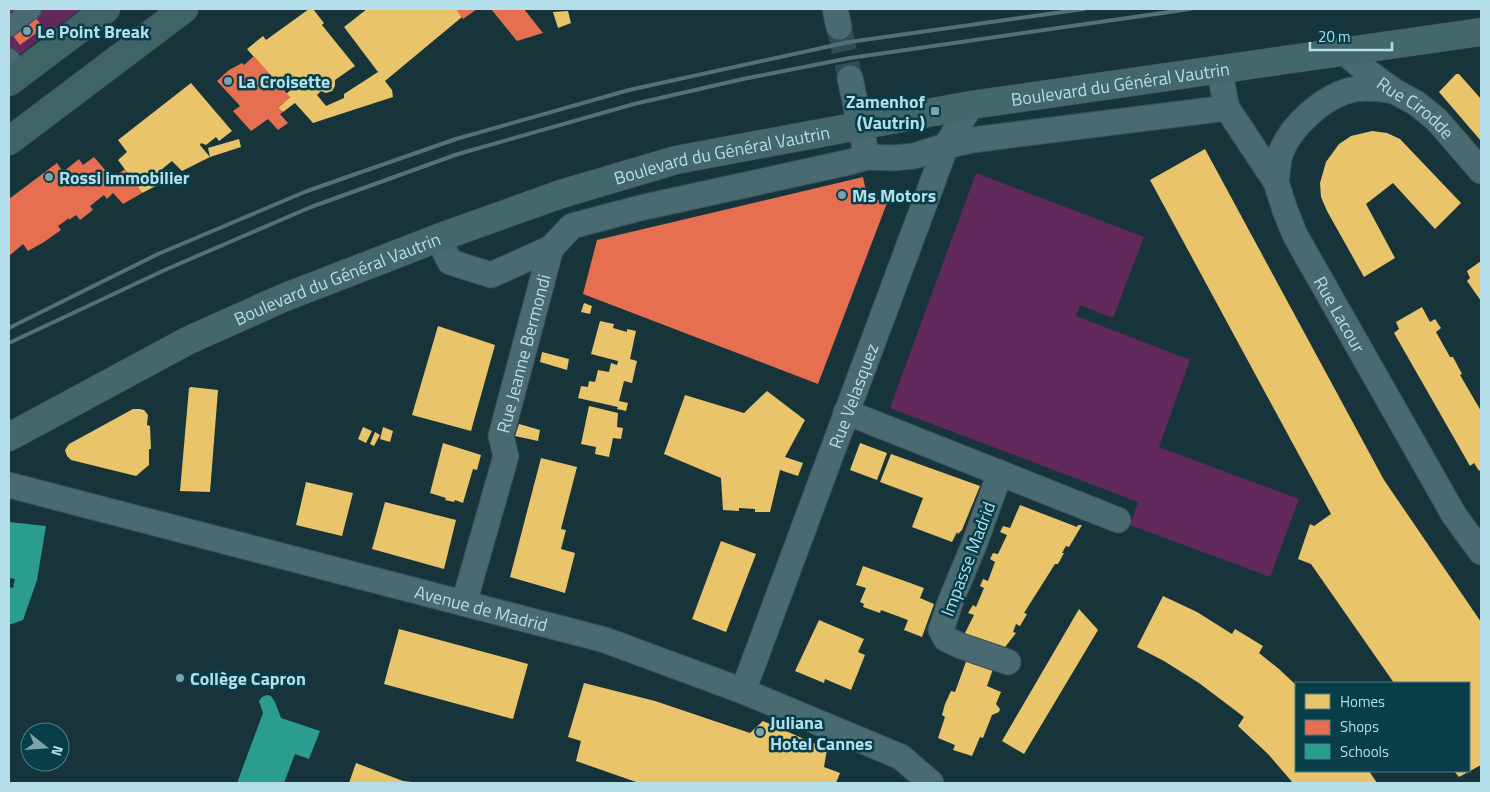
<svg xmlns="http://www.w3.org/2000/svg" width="1490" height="792" viewBox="0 0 1490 792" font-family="'Titillium Web',sans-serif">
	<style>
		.green { fill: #62295c }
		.homes { fill: #e9c46a }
		.shops { fill: #e76f51 }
		.schools { fill: #2a9d8f }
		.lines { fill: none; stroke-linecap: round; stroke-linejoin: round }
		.minor-tunnel { stroke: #2f4e54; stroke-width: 25; stroke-dasharray: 25 12; stroke-linecap: butt }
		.pedestrian-casing { stroke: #374f55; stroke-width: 21 }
		.minor-casing { stroke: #374f55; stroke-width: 27 }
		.secondary-casing { stroke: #374f55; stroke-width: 29 }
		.primary-casing { stroke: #374f55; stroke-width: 29 }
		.pedestrian { stroke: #486a70; stroke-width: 19 }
		.minor { stroke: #486a70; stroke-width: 25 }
		.secondary { stroke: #43676b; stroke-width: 28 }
		.primary { stroke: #3f6465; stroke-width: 28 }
		.rail { stroke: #557076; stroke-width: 4 }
		.poi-dot { fill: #7da2ac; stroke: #083e49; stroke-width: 2 }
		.labels { text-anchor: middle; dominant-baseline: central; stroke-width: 5; stroke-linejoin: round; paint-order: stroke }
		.poi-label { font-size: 18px; font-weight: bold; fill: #b4dee9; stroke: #083e49; text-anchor: start }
		.street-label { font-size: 18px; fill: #b4dee9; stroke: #083e49 }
	</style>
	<rect width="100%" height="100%" fill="#17343a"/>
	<!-- green -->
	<path class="green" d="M9 9H81L9 62Z
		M976 173 1144 237 1113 318 1080 305 1076 316 1190 360 1159 447 1299 499 1270 577 1130 525 1138 502 890 408Z"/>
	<!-- homes -->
	<path class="homes" d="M309 9H313L324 23 322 25 355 66 335 80V86L332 91 326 93 321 91 317 95 326 106 344 98V94L378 72 344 27 367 9H456L462 17 385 81 392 90 393 97 313 123 295 103 283 112 278 108 290 97 286 94 292 89 290 86V79L292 77 288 73 276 82 247 49 263 36 266 40Z
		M568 11 571 23 558 28 553 12Z
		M1456 74H1459L1481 99V141L1439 92Z
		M191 83 232 131 219 141 216 137 206 145 201 143 200 145 210 157 182 171 172 161 156 174 154 172 150 175 158 185 142 193 118 160 127 152 118 140Z
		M1372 131 1387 133 1400 139 1461 203 1435 229 1393 183 1366 204 1395 258 1364 277 1327 211 1321 197 1320 183 1326 162 1339 144 1351 136Z
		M239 139 241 147 210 157 208 148Z
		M1205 149 1384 480 1481 622V765L1459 777 1454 771H1469V683H1394L1311 564 1298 559 1310 524 1314 526 1331 514 1150 180Z
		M1481 261V301L1467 281 1470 278 1467 271Z
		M584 303 592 306 590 314 581 312Z
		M1422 307 1430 322 1435 319 1441 328 1436 332 1450 357H1453L1462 374 1460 375 1481 411V469L1479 471 1474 463 1470 466 1394 333 1399 329 1396 322Z
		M600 321 614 324 613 328 627 332V329L636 331 630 359 637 361 632 383 624 381 619 401 628 403 626 411 617 409 618 407 578 398 581 386 588 387 589 381 595 382 598 370 609 372 611 363 617 365 618 361 591 354Z
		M438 326 495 345 471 431 412 415Z
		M542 352 569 359 567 370 540 362Z
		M191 387 218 390 210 492 180 491 189 388Z
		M767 391 805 420 785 457 803 463 798 476 780 470 770 512H755V509L739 508V511L723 510 721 478 664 454 685 395 744 413Z
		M589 406 618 413 617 427 623 428 621 439 613 438 609 457 595 454 596 447 581 444Z
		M133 409H140L144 410 148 415 147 425 150 426 151 449H149V465L136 476 71 460 67 456 65 450 69 444Z
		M519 424 540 430 538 441 515 436Z
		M363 427 372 431 366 443 358 439Z
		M383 427 393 431 390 442 380 439Z
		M375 432 380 435 374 446 370 444Z
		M443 443 481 455 477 470 473 469 463 503 455 500 454 502 445 500 446 498 430 493Z
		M860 443 887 453 877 480 850 470Z
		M891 454 980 486 962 530 958 534 957 532 952 542 912 527 923 498 880 482Z
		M541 458 577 467 561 529 566 530 561 549 575 553 565 593 510 577Z
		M306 482 353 493 342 536 296 525Z
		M385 502 456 520 444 569 372 549Z
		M1020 505 1077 527 1078 525H1082L1069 547 1066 546 1062 553H1064L1058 564H1055L1024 613 1027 614 1020 626 1016 624 1013 632 1016 633 1002 651 964 635 974 615 968 613 973 605 976 607 984 588 980 586 983 579 988 581 995 562 990 559 993 553 998 554 1007 535 1000 532 1003 526 1010 528Z
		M721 541 756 554 726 632 692 619Z
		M863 566 924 588 920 598 934 604 922 637 904 630 908 620 881 610 880 613 863 607 864 604 860 602 866 588 856 585Z
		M1163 596 1197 612 1232 634 1235 629 1263 646 1259 653 1279 669 1296 685V771H1369L1377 783H1293L1268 754 1238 726 1244 717 1199 683 1164 661 1137 647Z
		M1079 609 1098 630 1024 754 1002 741Z
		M819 620 864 639 858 652 865 655 851 690 825 679 824 683 795 671Z
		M399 629 528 664 513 719 384 684Z
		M967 659 993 669 987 686 1001 692 996 704 1000 709 999 712 992 715 983 738 980 737 972 756 953 750 955 745 938 738 945 717 942 715 945 704 951 691 955 692Z
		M584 683 655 701 750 733 763 721 827 749 824 767 840 773 836 783H639L576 761 581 741 568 737Z
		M356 763 403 781 412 782V783H349Z"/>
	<!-- shops -->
	<path class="shops" d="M456 9H477L463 19Z
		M491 9H524L543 33 517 41Z
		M34 15 43 28 20 45 11 33Z
		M254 56 290 97 278 108 283 112 280 114 288 123 278 130 268 119 251 131 233 111 240 106 217 81 229 70 242 63 244 65Z
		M94 157 112 178 125 169 142 193 123 204 113 193 107 199 104 195 90 206 93 210 80 220 76 215 69 220V218L58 226 61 230 44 242 28 251 23 244 9 256V199L57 163 63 172 79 159 83 165Z
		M863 177 867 196 887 203 818 384 583 294 597 240Z"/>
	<!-- schools -->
	<path class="schools" d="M9 522 46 526 37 580 23 620 9 625V587L13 588 15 579 9 578Z
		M267 695 271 696 275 702 281 718 320 731 309 759 295 754 284 783H237L263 713 259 701 262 697Z"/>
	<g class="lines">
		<!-- minor-tunnel -->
		<path class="minor-tunnel" d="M839 27 850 78"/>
		<!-- pedestrian casing -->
		<g class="pedestrian-casing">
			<path id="pedestrian" d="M9 27 32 9
				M9 58 21 74"/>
		</g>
		<!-- minor casing -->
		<g class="minor-casing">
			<g id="minor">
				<path d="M835 9 839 27"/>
				<path id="s1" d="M1344 52 1369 73 1394 91 1416 103 1437 120 1481 171"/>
				<path id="s2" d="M1219 69 1227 108 1276 182 1285 210 1295 235 1454 515 1481 552"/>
				<path d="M850 78 867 157 893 158 914 156 946 146 972 140 1227 108"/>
				<path d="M1276 182C1277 174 1278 166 1279 159 1286 129 1325 94 1356 89 1369 87 1381 89 1394 91"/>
				<path d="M438 238 450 262 491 275 551 248 572 226 640 208 850 162 867 157"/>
				<path d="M846 412 1118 520"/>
				<path d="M1000 473 974 545 951 600 941 630 946 639 961 646 1008 662"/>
				<path id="s3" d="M9 485 605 640 743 691 901 757 931 783"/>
				<path id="s4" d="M464 603 506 456 501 436 551 248"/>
				<path id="s5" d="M743 691 946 146 971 105"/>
			</g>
		</g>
		<!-- secondary casing -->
		<g class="secondary-casing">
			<g id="secondary">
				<path id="s6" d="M9 437 189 340 283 298 438 238 561 194 676 160 971 105 1481 32"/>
			</g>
		</g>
		<!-- primary casing -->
		<g class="primary-casing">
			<path id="primary" d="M9 82 106 9
				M9 141 184 9"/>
		</g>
		<!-- pedestrian -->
		<use href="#pedestrian" class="pedestrian"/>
		<!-- minor -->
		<use href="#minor" class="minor"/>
		<!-- secondary -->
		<use href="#secondary" class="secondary"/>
		<!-- primary -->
		<use href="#primary" class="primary"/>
		<!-- rail -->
		<path class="rail" d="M9 328 158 254 307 191 456 139 629 90 849 42 1084 9
			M9 343 167 269 311 207 458 154 634 104 743 79 850 58 1190 9"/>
	</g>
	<!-- markers -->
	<g class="poi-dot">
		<circle cx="27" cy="31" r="5"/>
		<circle cx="228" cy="81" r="5"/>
		<rect x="930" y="106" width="10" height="10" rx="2.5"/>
		<circle cx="49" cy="177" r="5"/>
		<circle cx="842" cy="195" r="5"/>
		<circle cx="180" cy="678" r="5"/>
		<circle cx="760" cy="732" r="5"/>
	</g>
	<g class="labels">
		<!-- poi labels -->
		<g class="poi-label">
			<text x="37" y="31">Le Point Break</text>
			<text x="238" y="81">La Croisette</text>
			<text x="925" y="101" text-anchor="end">Zamenhof<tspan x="925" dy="21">(Vautrin)</tspan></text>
			<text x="59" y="177">Rossi immobilier</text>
			<text x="852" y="195">Ms Motors</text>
			<text x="190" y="678">Collège Capron</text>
			<text x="770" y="722">Juliana<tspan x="770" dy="21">Hotel Cannes</tspan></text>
		</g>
		<!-- street labels -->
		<g class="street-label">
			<text stroke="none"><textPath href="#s6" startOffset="1175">Boulevard du Général Vautrin</textPath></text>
			<text stroke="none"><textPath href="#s1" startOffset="91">Rue Cirodde</textPath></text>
			<text stroke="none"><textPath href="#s6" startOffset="770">Boulevard du Général Vautrin</textPath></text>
			<text stroke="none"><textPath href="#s6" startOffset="365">Boulevard du Général Vautrin</textPath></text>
			<text stroke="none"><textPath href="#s2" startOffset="276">Rue Lacour</textPath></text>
			<text stroke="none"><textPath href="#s4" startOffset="259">Rue Jeanne Bermondi</textPath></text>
			<text stroke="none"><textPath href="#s5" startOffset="315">Rue Velasquez</textPath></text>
			<text transform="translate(968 559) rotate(-69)">Impasse Madrid</text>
			<text stroke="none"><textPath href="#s3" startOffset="488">Avenue de Madrid</textPath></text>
		</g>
	</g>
	<!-- border -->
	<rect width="1490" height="792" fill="none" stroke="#b4dee9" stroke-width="20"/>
	<!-- legend -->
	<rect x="1295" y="682" width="175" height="90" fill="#083e49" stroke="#4d7e89"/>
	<rect x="1305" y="694" width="25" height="15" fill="#e9c46a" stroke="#4d7e89"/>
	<text x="1340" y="707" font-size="15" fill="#b4dee9">Homes</text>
	<rect x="1305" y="720" width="25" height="15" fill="#e76f51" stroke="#4d7e89"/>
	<text x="1340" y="732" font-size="15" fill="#b4dee9">Shops</text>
	<rect x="1305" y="744" width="25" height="15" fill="#2a9d8f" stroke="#4d7e89"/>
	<text x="1340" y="757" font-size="15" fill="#b4dee9">Schools</text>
	<!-- north arrow -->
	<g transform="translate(45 747) rotate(107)"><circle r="24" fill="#083e49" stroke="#4d7e89"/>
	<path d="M0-4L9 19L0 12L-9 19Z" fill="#7da2ac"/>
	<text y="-8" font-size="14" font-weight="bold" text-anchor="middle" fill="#b4dee9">N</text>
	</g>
	<!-- scale -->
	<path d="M1310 42v8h82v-8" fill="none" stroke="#b4dee9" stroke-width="2.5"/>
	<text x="1318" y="42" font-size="15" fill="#b4dee9" stroke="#083e49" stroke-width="4" paint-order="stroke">20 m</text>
</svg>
